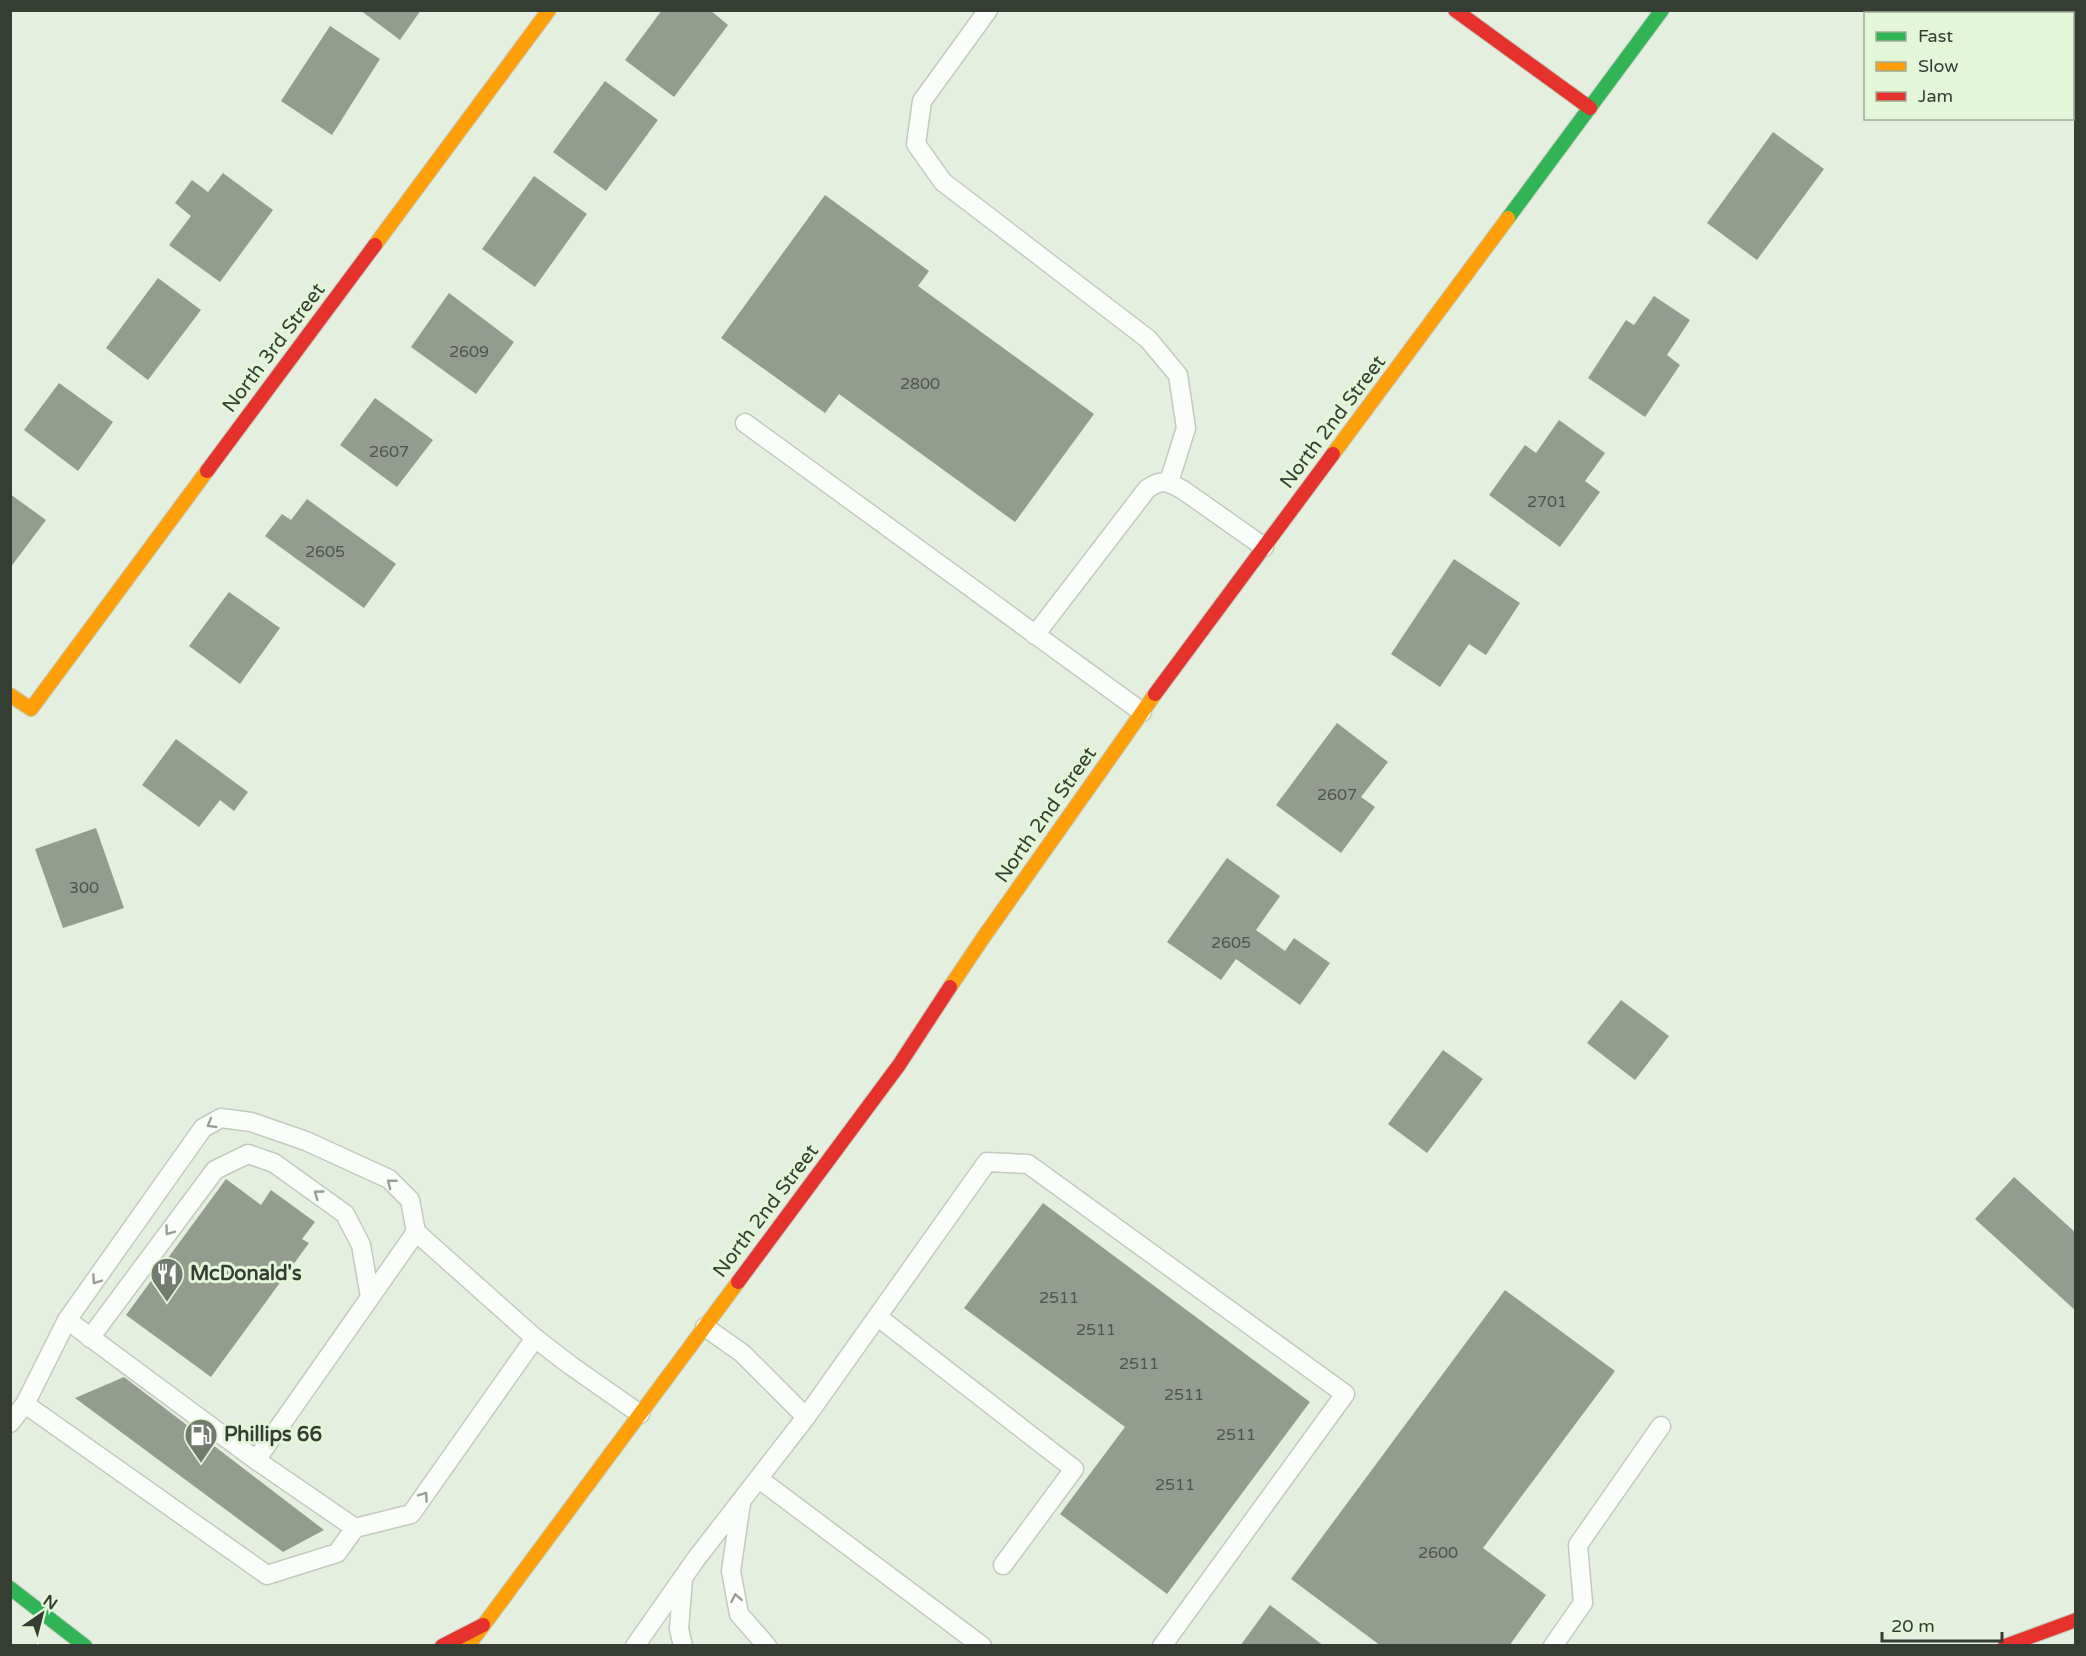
<svg xmlns="http://www.w3.org/2000/svg" width="2086" height="1656" viewBox="0 0 2086 1656" font-family="'Varela Round',sans-serif">
	<style>
		.building { fill: #949c90 }
		.lines { fill: none; stroke-linecap: round; stroke-linejoin: round }
		.lane-casing { stroke: #c2cabd; stroke-width: 21 }
		.fast-casing { stroke: #c2cabd; stroke-width: 16 }
		.slow-casing { stroke: #c2cabd; stroke-width: 16 }
		.jam-casing { stroke: #c2cabd; stroke-width: 16 }
		.lane { stroke: #fbfdfa; stroke-width: 18 }
		.fast { stroke: #30b455; stroke-width: 14 }
		.slow { stroke: #ff9f0a; stroke-width: 14 }
		.jam { stroke: #e5322d; stroke-width: 14 }
		.oneway { stroke: #989d96 }
		.labels { text-anchor: middle; dominant-baseline: central; stroke-width: 6; stroke-linejoin: round; paint-order: stroke }
		.number-label { font-size: 16px; fill: #4e554a }
		.street-label { font-size: 20px; fill: #363d32; stroke: #e3f6d8 }
		.poi-label { font-size: 20px; font-weight: bold; fill: #363d32; stroke: #e3f6d8; text-anchor: start }
	</style>
	<rect width="100%" height="100%" fill="#e5efdf"/>
	<!-- building -->
	<path class="building" d="M360 10H421L400 40Z
		M662 10H710L728 25 674 97 625 60Z
		M330 26 380 59 332 135 281 101Z
		M605 81 658 120 606 191 553 152Z
		M1773 132 1824 169 1757 260 1707 223Z
		M223 173 273 210 220 282 169 245 191 216 175 203 192 180 208 192Z
		M534 176 587 214 535 287 482 249Z
		M825 195 929 271 918 286 1094 414 1015 522 839 394 825 413 721 338Z
		M158 278 201 310 148 380 106 348Z
		M449 293 514 342 476 394 411 347Z
		M1654 296 1690 320 1667 355 1680 365 1645 417 1588 378 1626 320 1634 325Z
		M59 383 113 422 78 471 24 430Z
		M375 398 433 440 397 487 340 445Z
		M1559 420 1605 453 1585 481 1600 492 1560 547 1489 495 1525 445 1536 453Z
		M10 494 46 520 10 568Z
		M307 499 396 564 364 608 265 536 282 514 291 520Z
		M1454 559 1520 603 1486 655 1469 644 1440 687 1391 654Z
		M229 592 280 628 240 684 189 646Z
		M1337 723 1388 762 1361 797 1375 807 1341 853 1276 805Z
		M176 739 248 792 234 811 220 800 199 827 142 785Z
		M96 828 124 908 63 928 35 849Z
		M1227 858 1280 896 1256 930 1285 951 1294 938 1330 963 1300 1005 1236 959 1221 980 1167 942Z
		M1621 1000 1669 1036 1635 1080 1587 1043Z
		M1443 1050 1483 1079 1427 1153 1388 1124Z
		M2014 1177 2076 1233V1311L1975 1219Z
		M226 1179 261 1205 271 1190 315 1222 302 1239 309 1243 211 1377 126 1315Z
		M1043 1203 1310 1402 1167 1594 1060 1514 1125 1427 964 1308Z
		M1505 1290 1615 1371 1483 1548 1546 1595 1509 1646H1381L1291 1579Z
		M124 1377 324 1530 283 1552 75 1398Z
		M1270 1605 1324 1646H1240Z"/>
	<g class="lines">
		<!-- lane casing -->
		<g class="lane-casing">
			<path id="lane" d="M988 10 922 101 916 144 943 182 1148 339 1178 375 1186 428 1169 482
				M745 423 1142 712
				M1035 635 1147 489C1162 479 1167 481 1183 490L1264 547
				M878 1317 1074 1469 1003 1565
				M67 1320 203 1128 221 1118 251 1122 306 1141 389 1179 410 1200 416 1232
				M90 1338 215 1170 248 1154 274 1163 345 1214 361 1245 370 1297
				M25 1404 267 1575 337 1553 355 1528 411 1514 535 1338
				M806 1417 987 1162 1028 1164 1345 1394 1162 1646
				M10 1423 25 1404 67 1320 256 1460 355 1528
				M256 1460 416 1232 535 1338 570 1365 640 1414
				M759 1479 982 1646
				M741 1503 731 1571 739 1614 767 1646
				M635 1646 696 1559 806 1417 742 1353 705 1327
				M683 1646 679 1629 683 1579
				M1553 1646 1583 1603 1578 1545 1661 1426"/>
		</g>
		<!-- fast casing -->
		<g class="fast-casing">
			<path id="fast" d="M1508 218 1662 10
				M10 1588 85 1646"/>
		</g>
		<!-- slow casing -->
		<g class="slow-casing">
			<path id="slow" d="M375 245 549 10
				M1333 454 1508 218
				M10 695 31 709 207 471
				M950 987 983 938 1155 694
				M468 1646 738 1282"/>
		</g>
		<!-- jam casing -->
		<g class="jam-casing">
			<path id="jam" d="M1455 10 1590 108
				M207 471 375 245
				M1155 694 1333 454
				M738 1282 899 1065 950 987
				M442 1646 483 1625
				M2005 1646 2076 1620"/>
		</g>
		<!-- lane -->
		<use href="#lane" class="lane"/>
		<!-- fast -->
		<use href="#fast" class="fast"/>
		<!-- slow -->
		<use href="#slow" class="slow"/>
		<!-- jam -->
		<use href="#jam" class="jam"/>
	</g>
	<!-- one-way arrows -->
	<defs><path id="oneway-chevron" d="M-2-3.5L2.5 0L-2 3.5" fill="none" stroke-width="1.6" stroke-linecap="round" stroke-linejoin="round" transform="scale(1.5)"/></defs>
	<g class="oneway">
		<use href="#oneway-chevron" transform="translate(211 1124) rotate(150)"/>
		<use href="#oneway-chevron" transform="translate(391 1183) rotate(-142)"/>
		<use href="#oneway-chevron" transform="translate(318 1194) rotate(-144)"/>
		<use href="#oneway-chevron" transform="translate(169 1231) rotate(126)"/>
		<use href="#oneway-chevron" transform="translate(96 1280) rotate(125)"/>
		<use href="#oneway-chevron" transform="translate(424 1496) rotate(-55)"/>
		<use href="#oneway-chevron" transform="translate(736 1598) rotate(-101)"/>
	</g>
	<!-- icons -->
	<defs>
		<g id="restaurant-pin" transform="scale(1.725)"><path d="M0 17L-7.5 6A9.5 9.5 0 1 1 7.5 6Z" fill="#737b6f" stroke="#e3f6d8"/><path d="M-5-6h1v4h1v-4h1v4h1v-4h1v5L-1.5 .5V6h-2V.5L-5-1ZM5-6V6H3V1.5H1.5Q1.5-4 5-6Z" fill="#fff"/></g>
		<g id="fuel-pin" transform="scale(1.725)"><path d="M0 17L-7.5 6A9.5 9.5 0 1 1 7.5 6Z" fill="#737b6f" stroke="#e3f6d8"/><path d="M-5.5-6h7V0h2V4h1.3V-2.5L3-4.5l.8-.8L6-3V5H2.5V1h-1V6h-7ZM-4.2-4.7v3.2H.2V-4.7Z" fill="#fff"/></g>
	</defs>
	<g fill-rule="evenodd">
		<use href="#restaurant-pin" x="167" y="1274"/>
		<use href="#fuel-pin" x="201" y="1435"/>
	</g>
	<g class="labels">
		<!-- number labels -->
		<g class="number-label">
			<text x="469" y="352">2609</text>
			<text x="920" y="384">2800</text>
			<text x="389" y="452">2607</text>
			<text x="1547" y="502">2701</text>
			<text x="325" y="552">2605</text>
			<text x="1337" y="795">2607</text>
			<text x="84" y="888">300</text>
			<text x="1231" y="943">2605</text>
			<text x="1059" y="1298">2511</text>
			<text x="1096" y="1330">2511</text>
			<text x="1139" y="1364">2511</text>
			<text x="1184" y="1395">2511</text>
			<text x="1236" y="1435">2511</text>
			<text x="1175" y="1485">2511</text>
			<text x="1438" y="1553">2600</text>
		</g>
		<!-- street labels -->
		<g class="street-label">
			<text transform="translate(274 348) rotate(-53)">North 3rd Street</text>
			<text transform="translate(1333 422) rotate(-53)">North 2nd Street</text>
			<text transform="translate(1046 815) rotate(-55)">North 2nd Street</text>
			<text transform="translate(766 1211) rotate(-53)">North 2nd Street</text>
		</g>
		<!-- poi labels -->
		<g class="poi-label">
			<text x="190" y="1274">McDonald's</text>
			<text x="224" y="1435">Phillips 66</text>
		</g>
	</g>
	<!-- border -->
	<rect width="2086" height="1656" fill="none" stroke="#363d32" stroke-width="24"/>
	<!-- legend -->
	<rect x="1864" y="12" width="210" height="108" fill="#e3f6d8" stroke="#9eac96" stroke-width="1.5"/>
	<rect x="1876" y="32" width="30" height="9" fill="#30b455" stroke="#9eac96" stroke-width="1.5"/>
	<text x="1918" y="42" font-size="18" fill="#363d32">Fast</text>
	<rect x="1876" y="62" width="30" height="9" fill="#ff9f0a" stroke="#9eac96" stroke-width="1.5"/>
	<text x="1918" y="72" font-size="18" fill="#363d32">Slow</text>
	<rect x="1876" y="92" width="30" height="9" fill="#e5322d" stroke="#9eac96" stroke-width="1.5"/>
	<text x="1918" y="102" font-size="18" fill="#363d32">Jam</text>
	<!-- north arrow -->
	<g transform="translate(42 1614) rotate(35)" stroke="#e3f6d8" stroke-width="4.5" paint-order="stroke">
	<path d="M0-4.5L10 22L0 15L-10 22Z" fill="#363d32"/>
	<text y="-9" font-size="16" font-weight="bold" text-anchor="middle" fill="#363d32">N</text>
	</g>
	<!-- scale -->
	<path d="M1882 1632v9h120v-9" fill="none" stroke="#363d32" stroke-width="3"/>
	<text x="1891" y="1632" font-size="18" fill="#363d32" stroke="#e3f6d8" stroke-width="4.5" paint-order="stroke">20 m</text>
</svg>
